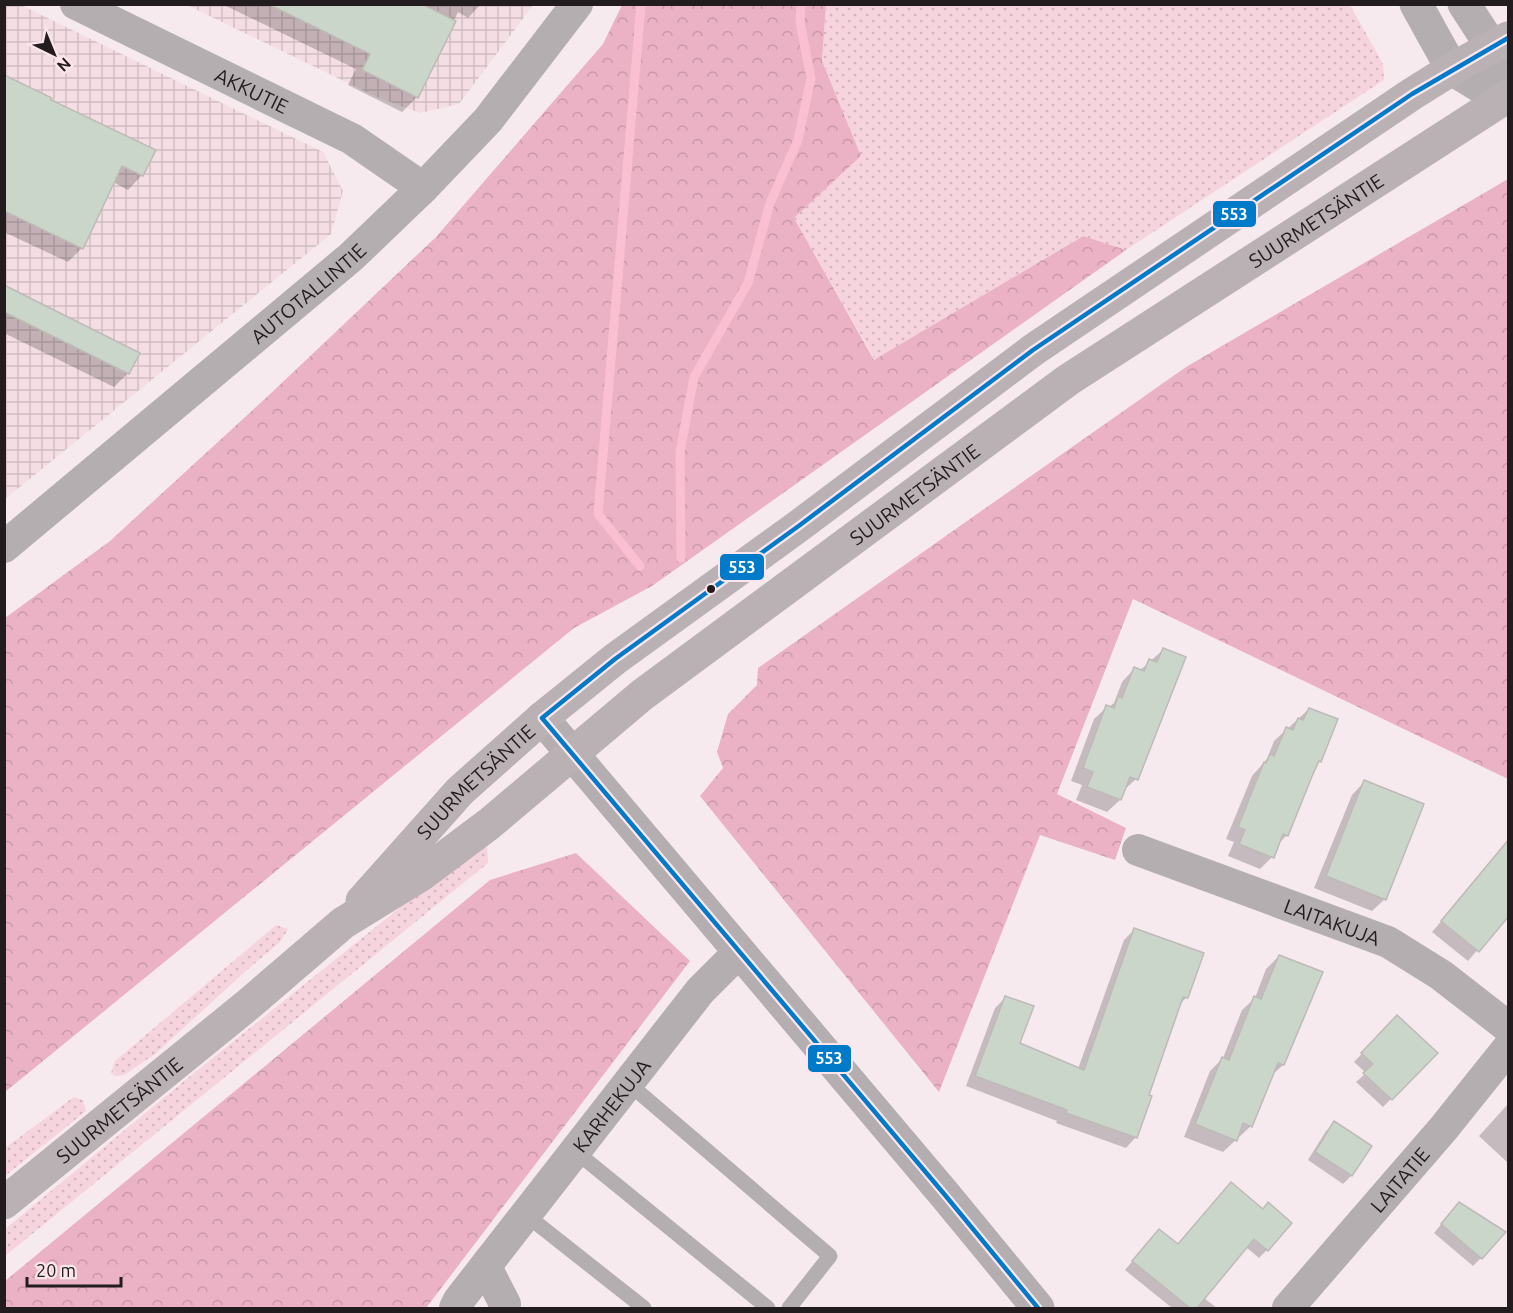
<svg xmlns="http://www.w3.org/2000/svg" width="1513" height="1313" viewBox="0 0 1513 1313" font-family="Ubuntu,sans-serif">
	<style>
		.industrial { fill: url(#industrial-grid) }
		.grass { fill: url(#grass-dots) }
		.forest { fill: url(#forest-crowns) }
		.shadow { fill: #0003 }
		.lines { fill: none; stroke-linecap: round; stroke-linejoin: round }
		.stream { stroke: #fac0d2; stroke-width: 9 }
		.building { fill: #cbd6cb; stroke: #bdbab9; stroke-width: 1.5 }
		.service { stroke: #b5aeb1; stroke-width: 15 }
		.minor { stroke: #b5aeb1; stroke-width: 32 }
		.tertiary { stroke: #b5aeb1; stroke-width: 33 }
		.secondary { stroke: #b5aeb0; stroke-width: 33 }
		.primary { stroke: #b9b1b3; stroke-width: 33 }
		.bus-1-casing { stroke: #fce5eb; stroke-width: 9 }
		.bus-1 { stroke: #007ac9; stroke-width: 4.5 }
		.bus-dot { fill: #231c1e; stroke: #fce5eb; stroke-width: 2 }
		.labels { text-anchor: middle; dominant-baseline: central; stroke-width: 5; stroke-linejoin: round; paint-order: stroke }
		.street-label { font-size: 20px; fill: #231c1e; stroke: #fce5eb }
		.line-badge { stroke: #fce5eb; stroke-width: 2 }
		.badge-label { font-size: 16px; text-anchor: middle; font-weight: bold; fill: #fff }
	</style>
	<defs>
		<pattern id="industrial-grid" width="8" height="8" patternUnits="userSpaceOnUse" patternTransform="scale(1.5)"><rect width="8" height="8" fill="#f4dde3"/><path d="M0 4h8M4 0v8" fill="none" stroke="#d1bdc2"/></pattern>
		<pattern id="grass-dots" width="8" height="8" patternUnits="userSpaceOnUse" patternTransform="scale(1.5)"><rect width="8" height="8" fill="#f6d4de"/><path d="M2 2h.1M6 6h.1" fill="none" stroke="#d3b5be" stroke-width="1.8" stroke-linecap="round"/></pattern>
		<pattern id="forest-crowns" width="20" height="18" patternUnits="userSpaceOnUse" patternTransform="scale(1.5)"><rect width="20" height="18" fill="#ebb2c5"/><path d="M2 6a3 3 0 1 1 6 0M12 15a3 3 0 1 1 6 0" fill="none" stroke="#c998a9"/></pattern>
	</defs>
	<rect width="100%" height="100%" fill="#f7eaee"/>
	<!-- industrial -->
	<path class="industrial" d="M19 4 323 152 343 191 331 234 5 499 4 5Z
		M187 5H533L459 104 420 113 377 97Z"/>
	<!-- grass -->
	<path class="grass" d="M826 5H1350L1383 64 1384 80 1126 250 1082 236 875 360 794 218 861 156 822 61Z
		M487 844 488 863 5 1256V1229L178 1086 418 893Z
		M276 925 288 929 280 942 247 970 155 1054 124 1075 115 1076 111 1073 115 1061Z
		M74 1097 83 1100 86 1111 5 1176V1148Z"/>
	<!-- forest -->
	<path class="forest" d="M622 5H826L822 61 861 156 794 218 874 360 1083 236 1126 250 652 586 574 628 5 1092V618L110 541 268 396 436 237 603 44Z
		M1508 179V779L1133 599 1057 794 1126 828 1115 860 1040 835 939 1092 700 796 723 768 717 752 728 714 757 685 758 668 1186 367Z
		M576 853 690 961 426 1308H5V1281L490 880Z"/>
	<!-- shadow -->
	<path class="shadow" d="M481 4 468 18 458 12 417 97 402 112 348 85 356 69 224 5Z
		M4 77 49 101 142 175 128 190 113 182 82 248 68 262 4 232Z
		M4 287 128 373 114 387 4 333Z
		M1163 650 1136 779 1123 791 1120 800 1107 812 1076 800 1082 785 1071 781 1094 719 1107 707H1109L1114 703 1122 682 1134 669 1139 671Z
		M1309 709 1319 761 1315 765 1287 835 1277 845 1272 857 1260 869 1228 856 1234 842 1226 839 1252 776 1267 759 1274 741Z
		M1364 782 1385 899 1372 911 1314 888 1352 795Z
		M1504 847 1508 914 1468 961 1432 932Z
		M1134 930 1187 997 1179 1005 1147 1096 1136 1137 1126 1148 1056 1123 1057 1121 966 1086 995 1008 1006 997 1018 1044 1078 1069 1124 940Z
		M1279 956 1321 973 1283 1065 1270 1077 1251 1126 1223 1152 1184 1137 1210 1071 1223 1058 1242 1010 1255 998 1266 969Z
		M1389 1025 1436 1053 1383 1107 1356 1082 1366 1073 1354 1062Z
		M1508 1104V1163L1479 1136Z
		M1335 1123 1370 1146 1351 1176 1343 1184 1308 1160 1326 1131Z
		M1223 1192 1267 1250 1259 1258 1246 1247 1204 1298 1217 1308H1172L1125 1270 1151 1239 1177 1245Z
		M1451 1212 1481 1258 1473 1266 1434 1233Z"/>
	<g class="lines">
		<!-- stream -->
		<path class="stream" d="M681 558 680 452 694 377 748 283 770 203 798 140 811 78 800 22 801 4
			M640 566 598 514 641 4"/>
	</g>
	<!-- building -->
	<path class="building" d="M268 4H422L456 21 418 98 362 70 370 54Z
		M4 75 52 98 51 100 156 150 143 176 122 166 83 249 4 211Z
		M4 285 140 353 129 374 4 312Z
		M1163 648 1186 657 1138 780 1130 777 1121 800 1087 787 1093 772 1083 768 1106 705 1114 708 1118 696 1122 698 1134 667 1144 671 1149 659 1157 662Z
		M1309 708 1338 719 1321 762 1319 761 1313 774 1288 836 1283 834 1274 858 1239 844 1245 830 1238 827 1264 762 1266 763 1270 754 1274 756 1286 727 1293 730 1298 718 1303 720Z
		M1364 780 1424 804 1386 900 1326 876Z
		M1509 839V916L1479 952 1441 921Z
		M1134 928 1204 953 1188 998 1183 997 1149 1095 1152 1096 1137 1138 1066 1113 1067 1110 975 1076 1005 996 1034 1006 1020 1043 1084 1070Z
		M1279 955 1323 972 1284 1065 1278 1063 1252 1127 1243 1123 1237 1141 1195 1124 1222 1057 1229 1060 1254 996 1261 999Z
		M1397 1015 1438 1053 1392 1100 1363 1073 1373 1064 1361 1053Z
		M1334 1121 1372 1146 1352 1176 1315 1152Z
		M1231 1182 1263 1209 1268 1202 1292 1223 1268 1251 1254 1239 1197 1308H1190L1132 1261 1159 1229 1178 1244Z
		M1459 1202 1506 1232 1482 1259 1441 1224Z"/>
	<g class="lines">
		<!-- service -->
		<path class="service" d="M628 1083 830 1256 789 1308
			M575 1151 768 1308
			M525 1214 644 1308"/>
		<!-- minor -->
		<g class="minor">
			<path id="s1" d="M76 4 352 139 423 188"/>
			<path id="s2" d="M4 547 351 257 423 188 488 120 577 4"/>
			<path id="s3" d="M1138 850 1388 942 1441 975 1508 1027"/>
			<path d="M488 1263 489 1273 505 1304 504 1308"/>
			<path id="s4" d="M455 1308 459 1300 700 991 739 952"/>
			<path id="s5" d="M1288 1308 1443 1129 1508 1048"/>
		</g>
		<!-- tertiary -->
		<path class="tertiary" d="M1416 4 1452 69 1502 100
			M1464 4 1492 47 1502 100"/>
		<!-- secondary -->
		<path class="secondary" d="M542 718 945 1195 1038 1308"/>
		<!-- primary -->
		<g class="primary">
			<path id="s6" d="M362 901 460 791 542 718 615 659 800 525 1033 350 1412 94 1452 69 1508 38"/>
			<path id="s7" d="M4 1203 250 1003 343 923 421 875 489 824 642 695 1068 380 1508 96"/>
		</g>
		<!-- bus-1 casing -->
		<g class="bus-1-casing">
			<path id="bus-1" d="M1038 1308 945 1195 542 718 615 659 800 525 1033 350 1412 94 1508 38"/>
		</g>
		<!-- bus-1 -->
		<use href="#bus-1" class="bus-1"/>
	</g>
	<!-- markers -->
	<circle class="bus-dot" cx="711" cy="589" r="5"/>
	<g class="labels">
		<!-- street labels -->
		<g class="street-label">
			<text stroke="none"><textPath href="#s1" startOffset="196">AKKUTIE</textPath></text>
			<text stroke="none"><textPath href="#s7" startOffset="1641">SUURMETSÄNTIE</textPath></text>
			<text stroke="none"><textPath href="#s2" startOffset="396">AUTOTALLINTIE</textPath></text>
			<text stroke="none"><textPath href="#s7" startOffset="1155">SUURMETSÄNTIE</textPath></text>
			<text stroke="none"><textPath href="#s6" startOffset="165">SUURMETSÄNTIE</textPath></text>
			<text stroke="none"><textPath href="#s3" startOffset="207">LAITAKUJA</textPath></text>
			<text stroke="none"><textPath href="#s4" startOffset="256">KARHEKUJA</textPath></text>
			<text stroke="none"><textPath href="#s7" startOffset="148">SUURMETSÄNTIE</textPath></text>
			<text stroke="none"><textPath href="#s5" startOffset="170">LAITATIE</textPath></text>
		</g>
	</g>
	<g class="line-badge">
		<rect x="1212" y="200" width="45" height="28" rx="6" fill="#007ac9"/>
		<rect x="719" y="553" width="46" height="28" rx="6" fill="#007ac9"/>
		<rect x="807" y="1044" width="45" height="29" rx="6" fill="#007ac9"/>
	</g>
	<g class="badge-label">
		<text x="1234" y="220">553</text>
		<text x="742" y="573">553</text>
		<text x="829" y="1064">553</text>
	</g>
	<!-- border -->
	<rect width="1513" height="1313" fill="none" stroke="#231c1e" stroke-width="12"/>
	<!-- north arrow -->
	<g transform="translate(54 54) rotate(137)" stroke="#fce5eb" stroke-width="4.5" paint-order="stroke">
	<path d="M0-4.5L10 22L0 15L-10 22Z" fill="#231c1e"/>
	<text y="-9" font-size="16" font-weight="bold" text-anchor="middle" fill="#231c1e">N</text>
	</g>
	<!-- scale -->
	<path d="M27 1277v9h94v-9" fill="none" stroke="#231c1e" stroke-width="3"/>
	<text x="36" y="1277" font-size="18" fill="#231c1e" stroke="#fce5eb" stroke-width="4.5" paint-order="stroke">20 m</text>
</svg>
